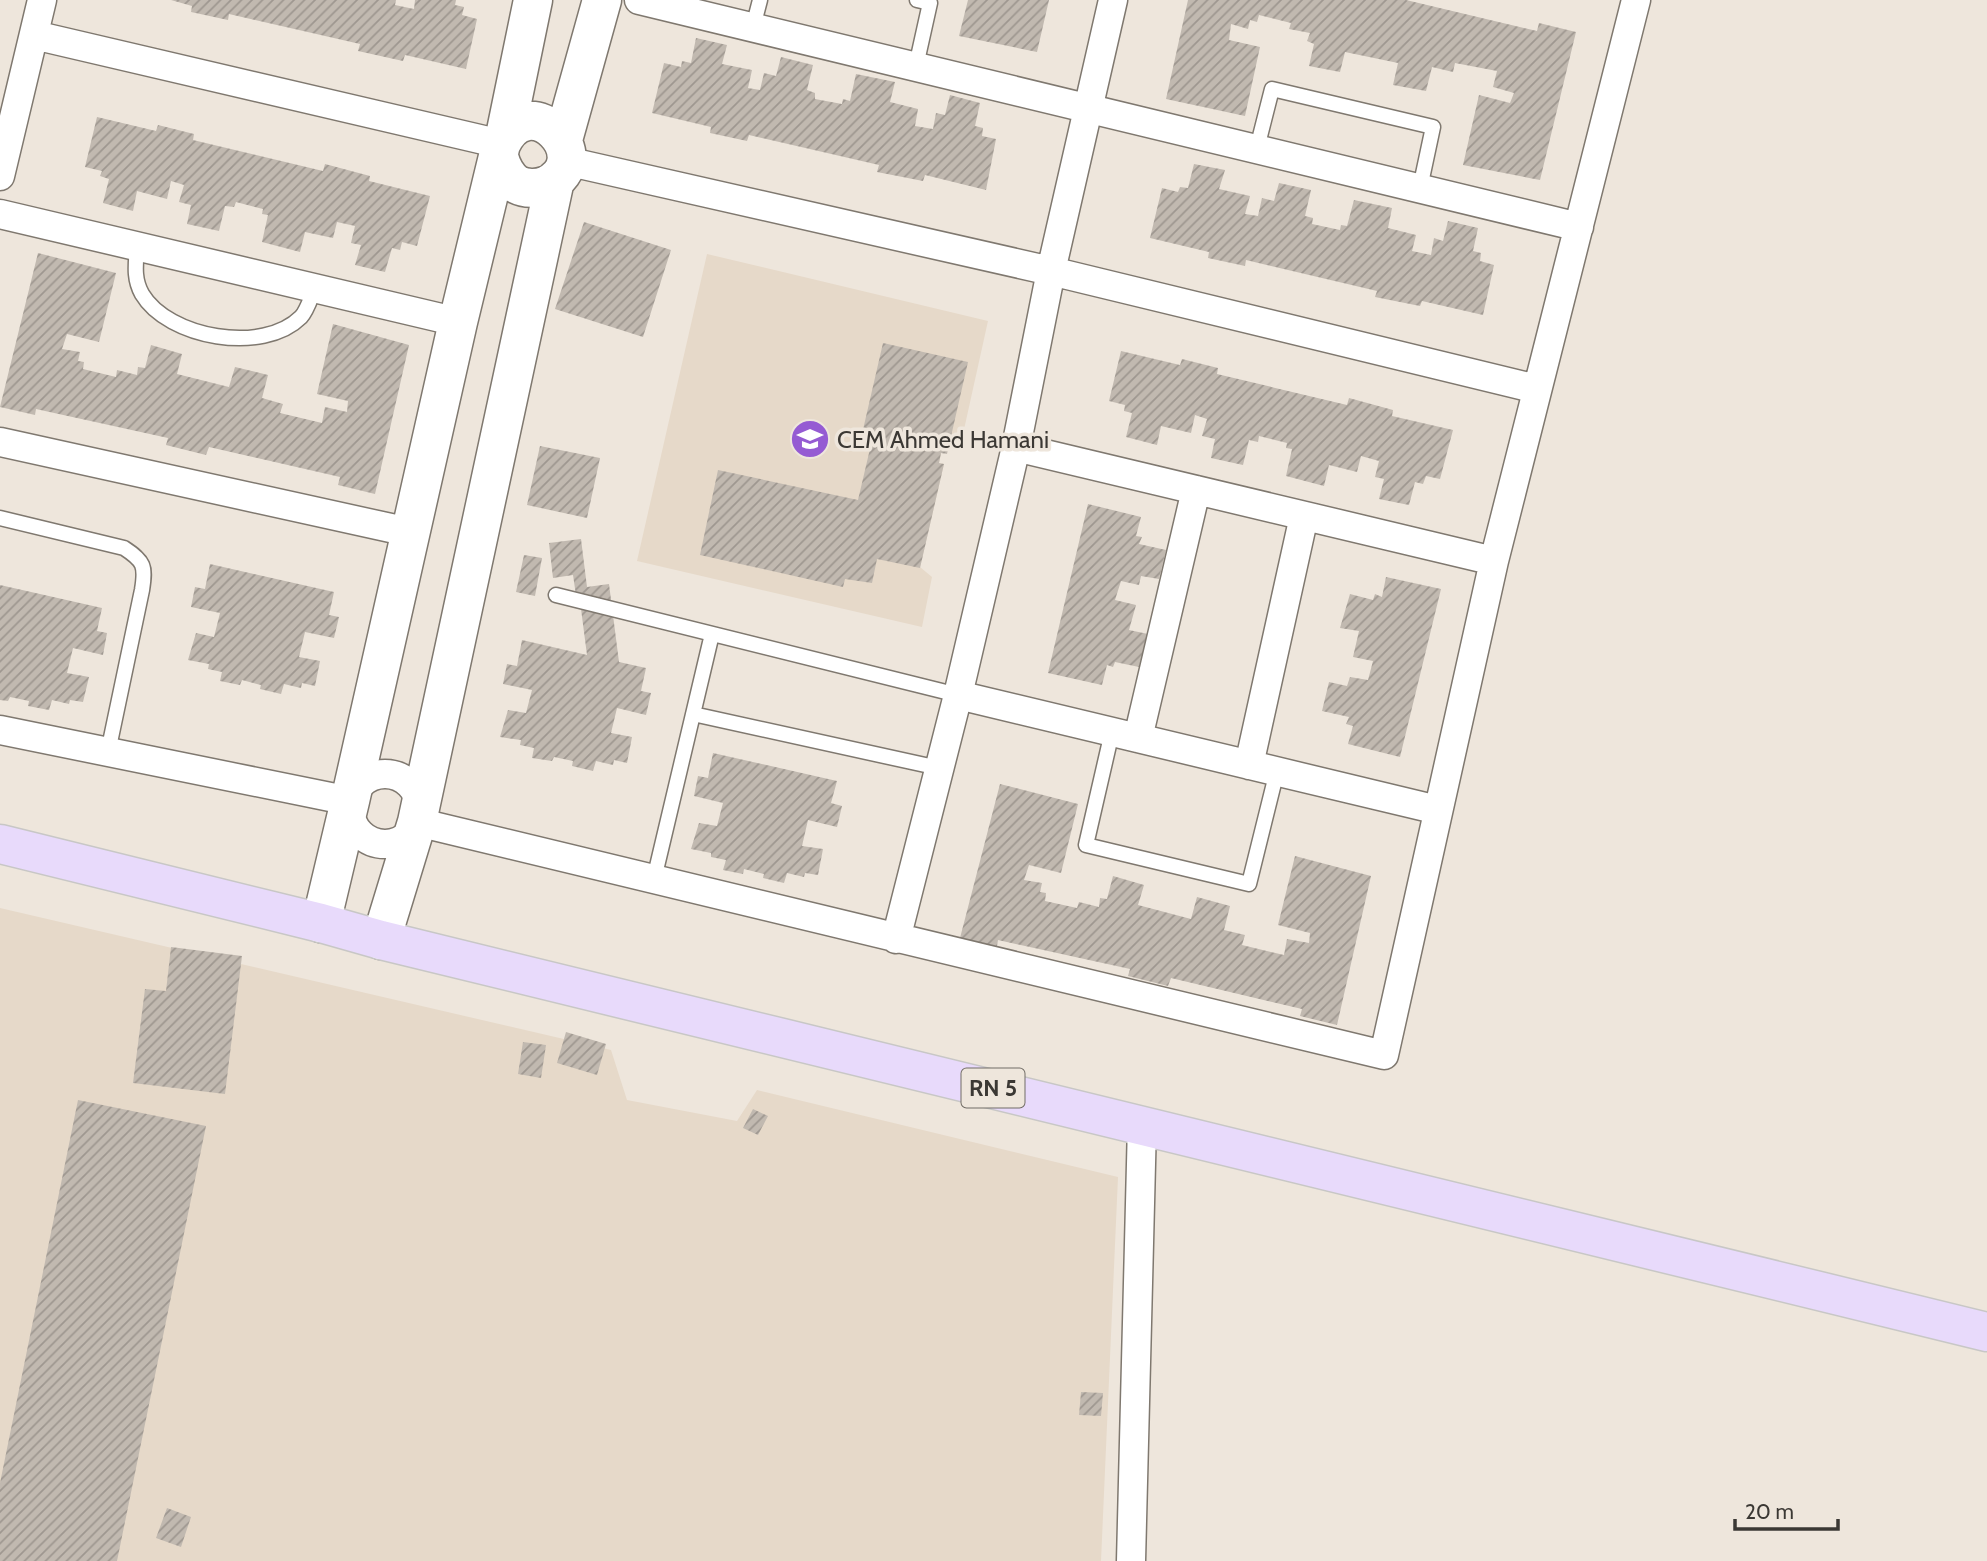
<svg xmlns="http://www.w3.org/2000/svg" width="1987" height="1561" viewBox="0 0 1987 1561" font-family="Cabin,sans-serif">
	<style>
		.built { fill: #e6d9c9 }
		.building { fill: url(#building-hatch) }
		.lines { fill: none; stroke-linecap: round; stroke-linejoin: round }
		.lane-casing { stroke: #7f786f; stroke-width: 17 }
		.street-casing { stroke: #7f786f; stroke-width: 31 }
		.secondary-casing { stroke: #7f786f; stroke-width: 41 }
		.primary-casing { stroke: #c8c7c6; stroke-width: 41 }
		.lane { stroke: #fff; stroke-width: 14 }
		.street { stroke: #fff; stroke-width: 28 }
		.secondary { stroke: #fff; stroke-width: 38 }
		.primary { stroke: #e8dafb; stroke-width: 38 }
		.labels { text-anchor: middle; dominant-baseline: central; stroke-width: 7; stroke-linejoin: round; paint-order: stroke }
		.shield { fill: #eee6dc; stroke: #716c66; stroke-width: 2 }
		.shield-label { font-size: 23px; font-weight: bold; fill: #3b3834 }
		.poi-label { font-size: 24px; fill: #3b3834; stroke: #eee6dc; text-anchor: start }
	</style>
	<defs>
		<pattern id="building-hatch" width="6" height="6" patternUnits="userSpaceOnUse" patternTransform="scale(1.75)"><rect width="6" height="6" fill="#c1b9b0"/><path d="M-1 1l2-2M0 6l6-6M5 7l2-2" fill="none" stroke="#9e9790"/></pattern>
	</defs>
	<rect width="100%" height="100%" fill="#eee6dc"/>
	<!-- built -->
	<path class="built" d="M707 254 988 321 963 434 949 444 941 453 939 463 944 464 920 567 932 577 922 627 637 561Z
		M0 908 611 1050 627 1100 737 1121 757 1090 1118 1177 1101 1561H0Z"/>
	<!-- building -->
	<path class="building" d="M171 0H396L395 5 414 9 415 0H456L455 5 464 7 462 15 477 19 466 69 405 55 403 61 358 51 360 44 229 14 228 20 191 12 192 6Z
		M968 0H1049L1037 52 959 36Z
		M1188 0H1406L1537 31 1539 23 1576 32 1540 180 1463 165 1479 95 1510 103 1514 93 1493 87 1497 71 1455 63 1453 72 1432 67 1426 91 1393 85 1398 63 1345 52 1340 72 1309 66 1314 44 1307 41 1310 33 1289 29 1291 23 1259 15 1257 22 1250 20 1248 29 1231 24 1229 40 1260 47 1245 116 1166 99Z
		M696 38 727 45 722 64 752 70 748 88 760 90 764 73 776 76 781 57 813 65 807 90 815 93V99L842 104 843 99 850 101 856 74 895 82 890 102 918 109 915 126 933 129 936 113 945 115 950 95 980 103 975 126 983 128 982 136 996 139 986 190 925 175 923 181 877 172 879 165 749 135 747 141 710 133 711 127 652 113 664 63 681 67 682 61 691 63Z
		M97 117 156 131 158 125 194 134 193 140 323 171 325 164 370 176 369 181 430 196 417 246 402 242 400 250 392 248 385 272 355 265 361 245 351 243 355 226 337 222 333 238 305 232 300 252 262 242 268 215 262 214 263 209 236 202 234 207 225 206 219 231 187 224 191 205 179 202 184 185 171 181 167 199 137 191 133 211 103 203 109 179 100 176 102 171 85 167Z
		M1194 164 1225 170 1219 189 1250 196 1245 214 1258 216 1262 198 1274 201 1279 183 1311 190 1305 216 1313 218 1312 224 1340 230 1341 225 1347 226 1354 200 1392 208 1388 228 1416 235 1412 251 1431 255 1434 238 1443 241 1448 221 1478 228 1473 251 1481 253 1480 261 1494 265 1483 315 1422 301 1420 306 1375 297 1377 291 1246 260 1245 266 1208 258 1209 252 1150 238 1162 188 1178 192 1180 187 1188 188Z
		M584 222 671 250 643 337 555 309Z
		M38 253 116 273 99 342 67 334 62 349 80 352 78 361 84 362 83 369 116 377 117 370 137 375 138 367 145 368 151 345 182 354 177 374 229 387 235 367 268 375 262 398 283 404 280 413 322 423 325 407 347 412 348 401 317 394 333 324 409 345 375 494 338 485 340 477 209 447 206 455 166 445 168 438 36 409 35 415 0 407Z
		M883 343 968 362 947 454 941 453 939 463 944 464 920 568 877 559 872 583 845 579 843 587 700 555 718 470 858 500 873 436 862 434Z
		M1121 351 1180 365 1182 359 1218 368 1217 374 1347 405 1349 398 1393 410 1392 416 1453 430 1440 479 1426 476 1423 484 1415 482 1409 505 1379 499 1384 479 1375 477 1379 461 1361 456 1357 472 1329 465 1324 486 1286 476 1292 449 1286 448 1287 443 1259 436 1258 442 1249 440 1243 465 1211 458 1215 439 1202 436 1207 419 1195 415 1191 433 1161 426 1157 445 1126 437 1132 413 1124 411 1125 405 1109 401Z
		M540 446 600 458 587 518 527 505Z
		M1088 504 1141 517 1136 536 1142 537 1139 544 1166 550 1159 579 1141 576 1139 585 1121 581 1115 600 1136 605 1129 630 1148 634 1139 667 1115 662 1113 667 1107 665 1102 685 1048 673Z
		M581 539 587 587 609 584 619 662 646 668 641 691 651 693 646 715 617 708 611 733 632 737 627 763 614 760 613 765 596 761 593 771 572 766 573 761 554 757 552 761 532 758 534 748 520 745 521 740 500 737 508 710 526 713 532 690 503 684 507 664 517 666 522 640 587 655 581 609H578L573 575 553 578 549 543Z
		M524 555 542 558 535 596 516 592Z
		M210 564 334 592 329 615 339 617 334 638 305 632 299 657 320 661 315 686 302 683 301 688 284 684 281 694 260 689 261 685 242 680 240 685 220 681 222 672 208 669 209 664 188 660 196 633 214 637 220 613 191 607 195 587 205 589Z
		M1386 577 1441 589 1400 757 1348 744 1353 726 1346 724 1349 717 1322 711 1329 682 1347 686 1350 677 1368 680 1373 661 1353 657 1359 631 1340 628 1350 594 1373 600 1375 594 1382 597Z
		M0 585 102 608 97 631 107 633 103 655 73 648 67 673 89 677 83 702 70 700 69 704 52 700 49 710 28 706 29 701 10 697 8 701 0 700Z
		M713 753 837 781 831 803 842 806 837 827 808 820 802 846 823 849 818 875 805 873 804 877 787 873 784 883 763 878 764 874 744 869 743 874 723 870 726 860 711 857V853L691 849 699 823 717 826 723 803 694 796 698 776 708 778Z
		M1000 784 1078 804 1061 873 1029 865 1024 880 1042 883 1040 892 1046 893 1045 901 1077 908 1079 902 1099 907 1100 898 1107 899 1113 876 1144 885 1138 905 1191 919 1197 897 1230 906 1224 930 1245 935 1242 945 1284 955 1287 939 1309 943 1310 933 1278 925 1295 856 1371 876 1337 1025 1300 1016 1302 1009 1171 978 1168 986 1128 976 1130 969 998 940 997 946 960 938Z
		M171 947 242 956 225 1094 133 1083 145 989 166 991Z
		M566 1032 606 1044 597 1075 557 1063Z
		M523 1042 546 1045 541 1078 518 1074Z
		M78 1100 206 1126 117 1561H0V1483Z
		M753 1109 768 1116 758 1135 743 1128Z
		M1081 1392 1103 1393 1101 1416 1079 1415Z
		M167 1508 191 1517 181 1547 156 1538Z"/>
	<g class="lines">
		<!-- lane casing -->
		<g class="lane-casing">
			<path id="lane" d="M753 27 760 0
				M916 66 930 3 917 0
				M1257 148 1272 89 1433 127 1420 188
				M137 246C136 263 133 278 142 294 168 338 263 355 301 317 307 311 311 297 315 288
				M0 518 124 548C144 561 146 566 142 590L108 752
				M556 595 958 695
				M693 714 939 768
				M1112 732 1086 845 1249 884 1277 771
				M654 879 712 634"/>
		</g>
		<!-- street casing -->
		<g class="street-casing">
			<path id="street" d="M639 0 1579 227
				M34 35 501 144
				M566 161 1051 271 1537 389
				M0 176 42 0
				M0 214 458 322
				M0 442 409 532
				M1016 447 1494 561
				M958 695 1438 810
				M0 730 350 801
				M1138 738 1196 490
				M1249 765 1304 516
				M350 809a35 35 0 1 1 70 0a35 35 0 1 1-70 0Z
				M417 822 1384 1055 1494 561 1636 0
				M896 939 958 695 1016 447 1051 271 1113 0
				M1131 1561 1142 1124"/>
		</g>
		<!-- secondary casing -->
		<g class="secondary-casing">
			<path id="secondary" d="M505 136 533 0
				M563 140 602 0
				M321 923 350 801 458 322 501 144C530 83 601 159 547 185 538 189 525 189 516 184 506 177 502 168 499 157
				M381 940 417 822 555 180"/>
		</g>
		<!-- primary casing -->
		<g class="primary-casing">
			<path id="primary" d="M0 844 321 923 381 940 1987 1332"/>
		</g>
		<!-- lane -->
		<use href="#lane" class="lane"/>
		<!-- street -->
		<use href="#street" class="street"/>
		<!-- secondary -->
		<use href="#secondary" class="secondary"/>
		<!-- primary -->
		<use href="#primary" class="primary"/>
	</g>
	<!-- icons -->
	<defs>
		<g id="school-disc" transform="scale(2.0125)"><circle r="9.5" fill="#955bd3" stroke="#eee6dc"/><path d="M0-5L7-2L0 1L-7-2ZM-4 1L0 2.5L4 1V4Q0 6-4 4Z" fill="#fff"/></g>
	</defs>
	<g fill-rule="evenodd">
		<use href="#school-disc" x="810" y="439"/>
	</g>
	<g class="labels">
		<!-- shield labels -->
		<rect class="shield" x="961.5" y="1068.5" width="63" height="39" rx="5"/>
		<g class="shield-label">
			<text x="993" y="1088">RN 5</text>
		</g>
		<!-- poi labels -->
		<g class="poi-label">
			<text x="837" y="439">CEM Ahmed Hamani</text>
		</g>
	</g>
	<!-- scale -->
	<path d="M1735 1519v10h103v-10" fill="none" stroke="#3b3834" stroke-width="3.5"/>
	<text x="1745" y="1519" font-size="21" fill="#3b3834" stroke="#eee6dc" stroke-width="5" paint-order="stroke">20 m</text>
</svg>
